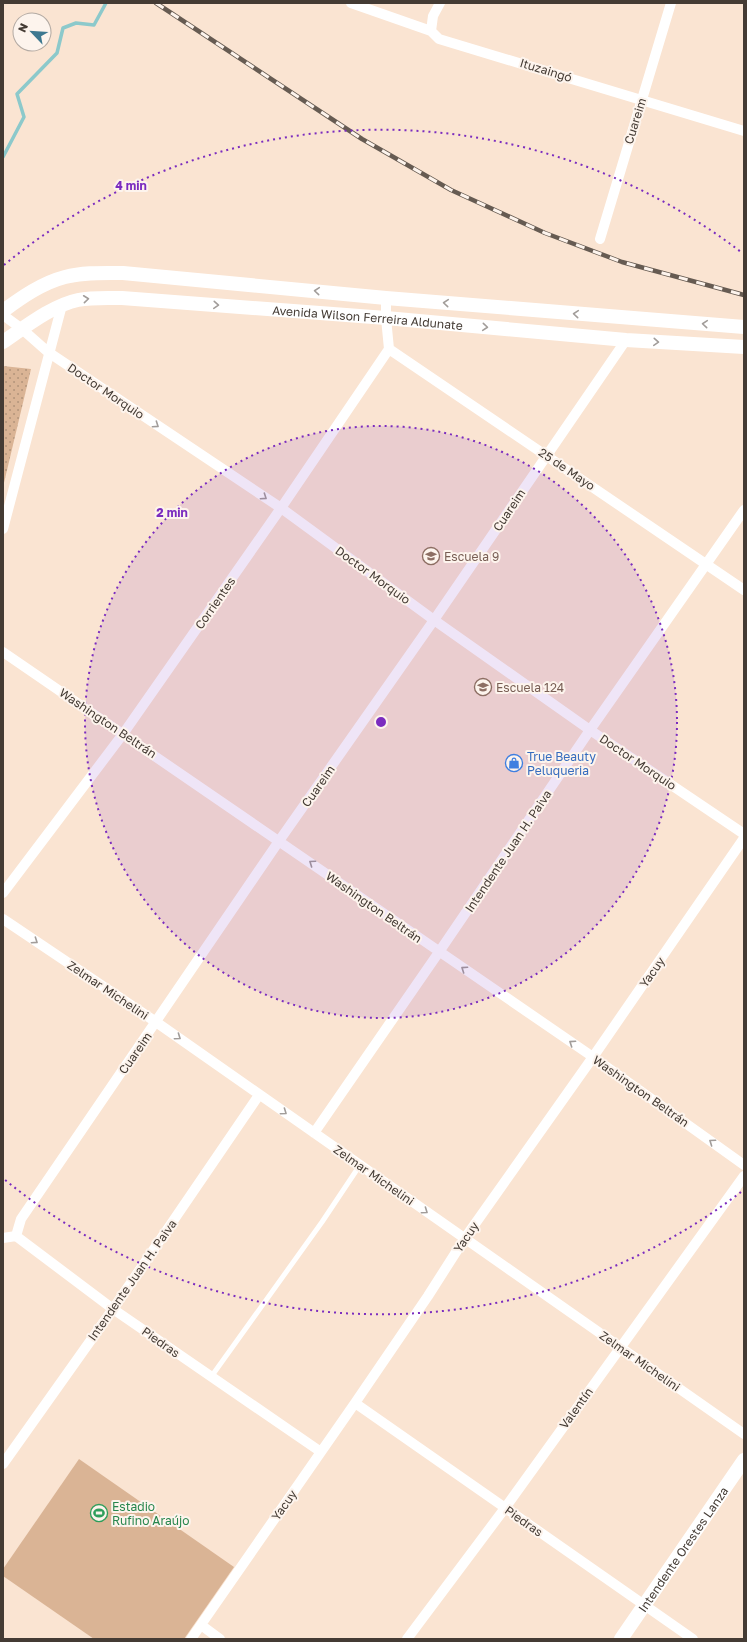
<svg xmlns="http://www.w3.org/2000/svg" width="747" height="1642" viewBox="0 0 747 1642" font-family="'Golos Text',sans-serif">
	<style>
		.park { fill: url(#park-dots) }
		.pitch { fill: #dab495 }
		.lines { fill: none; stroke-linecap: round; stroke-linejoin: round }
		.stream { stroke: #8cc9cb; stroke-width: 3.5 }
		.lane { stroke: #fff; stroke-width: 5 }
		.street { stroke: #fff; stroke-width: 10 }
		.secondary { stroke: #fff; stroke-width: 14 }
		.rail-casing { stroke: #665b52; stroke-width: 4.5 }
		.rail { stroke: #fdf4ed; stroke-width: 3; stroke-dasharray: 9; stroke-linecap: butt }
		.oneway { stroke: #a29d9a }
		.ring { fill: none; stroke: #7b2cbf; stroke-width: 2; stroke-dasharray: 2 4 }
		.labels { text-anchor: middle; dominant-baseline: central; stroke-width: 4; stroke-linejoin: round; paint-order: stroke }
		.street-label { font-size: 12px; fill: #443b34; stroke: #fdf4ed }
		.education-label { font-size: 12px; fill: #785e54; stroke: #fdf4ed; text-anchor: start }
		.shop-label { font-size: 12px; fill: #366cbe; stroke: #fdf4ed; text-anchor: start }
		.leisure-label { font-size: 12px; fill: #27864d; stroke: #fdf4ed; text-anchor: start }
		.centre { fill: #7b2cbf; stroke: #fdf4ed; stroke-width: 2 }
		.ring-label { font-size: 12px; text-anchor: middle; font-weight: bold; fill: #7b2cbf; stroke: #fdf4ed; stroke-width: 4; stroke-linejoin: round; paint-order: stroke }
	</style>
	<defs>
		<pattern id="park-dots" width="8" height="8" patternUnits="userSpaceOnUse"><rect width="8" height="8" fill="#dab495"/><path d="M2 2h.1M6 6h.1" fill="none" stroke="#b2947a" stroke-width="1.8" stroke-linecap="round"/></pattern>
	</defs>
	<rect width="100%" height="100%" fill="#fae4d2"/>
	<!-- park -->
	<path class="park" d="M3 366 31 369 3 487Z"/>
	<!-- pitch -->
	<path class="pitch" d="M79 1459 234 1567 184 1639H94L3 1576V1569Z"/>
	<g class="lines">
		<!-- stream -->
		<path class="stream" d="M3 157 24 117 17 94 57 53 63 28 76 23 94 25 106 3"/>
		<!-- lane -->
		<path class="lane" d="M211 1377 322 1222 360 1165"/>
		<!-- street -->
		<path class="street" d="M351 3 431 31 439 39 744 131
			M431 31 433 16 440 3
			M600 239 671 3
			M3 315 22 329 48 352 281 508 434 620 590 730 744 834
			M389 349 744 590
			M3 529 62 305
			M3 652 593 1057 744 1165
			M3 893 123 734 281 508 389 349 386 318V298
			M3 919 156 1022 744 1434
			M314 1133 439 952 590 730 744 510
			M16 1236 21 1219 279 841 434 620 626 340
			M3 1238 16 1236 113 1309 321 1452
			M355 1403 693 1639
			M3 1464 113 1309 259 1095
			M201 1625 220 1639
			M191 1639 355 1403 428 1296 465 1238 593 1057 744 838
			M407 1639 505 1508 744 1176"/>
		<!-- secondary -->
		<g class="secondary">
			<path d="M3 311C22 297 42 283 65 277 84 272 104 273 123 273L386 298 744 327"/>
			<path id="s1" d="M3 342C25 327 53 305 78 300 93 297 108 298 122 298L386 318 626 340 744 347"/>
			<path id="s2" d="M621 1639 744 1460"/>
		</g>
		<!-- rail casing -->
		<g class="rail-casing">
			<path id="rail" d="M156 3 362 139 451 190 545 233 622 262 744 295"/>
		</g>
		<!-- rail -->
		<use href="#rail" class="rail"/>
	</g>
	<!-- one-way arrows -->
	<defs><path id="oneway-chevron" d="M-2-3.5L2.5 0L-2 3.5" fill="none" stroke-width="1.6" stroke-linecap="round" stroke-linejoin="round"/></defs>
	<g class="oneway">
		<use href="#oneway-chevron" transform="translate(317 291) rotate(-175)"/>
		<use href="#oneway-chevron" transform="translate(86 299) rotate(-6)"/>
		<use href="#oneway-chevron" transform="translate(446 303) rotate(-175)"/>
		<use href="#oneway-chevron" transform="translate(216 305) rotate(4)"/>
		<use href="#oneway-chevron" transform="translate(576 314) rotate(-175)"/>
		<use href="#oneway-chevron" transform="translate(705 324) rotate(-175)"/>
		<use href="#oneway-chevron" transform="translate(485 327) rotate(5)"/>
		<use href="#oneway-chevron" transform="translate(656 342) rotate(4)"/>
		<use href="#oneway-chevron" transform="translate(156 425) rotate(34)"/>
		<use href="#oneway-chevron" transform="translate(264 497) rotate(34)"/>
		<use href="#oneway-chevron" transform="translate(312 863) rotate(-145)"/>
		<use href="#oneway-chevron" transform="translate(35 941) rotate(34)"/>
		<use href="#oneway-chevron" transform="translate(464 969) rotate(-146)"/>
		<use href="#oneway-chevron" transform="translate(178 1037) rotate(35)"/>
		<use href="#oneway-chevron" transform="translate(572 1043) rotate(-146)"/>
		<use href="#oneway-chevron" transform="translate(284 1112) rotate(35)"/>
		<use href="#oneway-chevron" transform="translate(712 1142) rotate(-145)"/>
		<use href="#oneway-chevron" transform="translate(425 1211) rotate(35)"/>
	</g>
	<!-- distance rings -->
	<circle cx="381" cy="722" r="296" fill="#7b2cbf" fill-opacity=".12"/>
	<g class="ring">
		<circle cx="381" cy="722" r="296"/>
		<path d="M741 1192A592 592 0 0 1 4 1179M4 265A592 592 0 0 1 741 252"/>
	</g>
	<!-- icons -->
	<defs>
		<g id="school-ring" transform="scale(0.9)"><circle r="9.5" fill="#fdf4ed" stroke="#8d6e63" stroke-width="1.5"/><path d="M0-5L7-2L0 1L-7-2ZM-4 1L0 2.5L4 1V4Q0 6-4 4Z" fill="#8d6e63"/></g>
		<g id="shop-ring" transform="scale(0.9)"><circle r="9.5" fill="#fdf4ed" stroke="#3f7fe0" stroke-width="1.5"/><path d="M-5-2.5h2.3a2.7 3.5 0 0 1 5.4 0H5L5.5 6h-11ZM-1.5-2.5h3a1.5 2.3 0 0 0-3 0Z" fill="#3f7fe0"/></g>
		<g id="stadium-ring" transform="scale(0.9)"><circle r="9.5" fill="#fdf4ed" stroke="#2e9e5b" stroke-width="1.5"/><path d="M0-5a6.5 5 0 1 0 0 10a6.5 5 0 1 0 0-10ZM-3.5-1.8h7v3.6h-7Z" fill="#2e9e5b"/></g>
	</defs>
	<g fill-rule="evenodd">
		<use href="#school-ring" x="431" y="556"/>
		<use href="#school-ring" x="483" y="687"/>
		<use href="#shop-ring" x="514" y="763"/>
		<use href="#stadium-ring" x="99" y="1513"/>
	</g>
	<g class="labels">
		<!-- street labels -->
		<g class="street-label">
			<text transform="translate(546 70) rotate(17)">Ituzaingó</text>
			<text transform="translate(635 121) rotate(-73)">Cuareim</text>
			<text stroke="none"><textPath href="#s1" startOffset="377">Avenida Wilson Ferreira Aldunate</textPath></text>
			<text transform="translate(106 391) rotate(34)">Doctor Morquio</text>
			<text transform="translate(567 469) rotate(34)">25 de Mayo</text>
			<text transform="translate(509 510) rotate(-56)">Cuareim</text>
			<text transform="translate(373 575) rotate(36)">Doctor Morquio</text>
			<text transform="translate(215 603) rotate(-55)">Corrientes</text>
			<text transform="translate(108 723) rotate(34)">Washington Beltrán</text>
			<text transform="translate(638 762) rotate(34)">Doctor Morquio</text>
			<text transform="translate(318 786) rotate(-55)">Cuareim</text>
			<text transform="translate(508 851) rotate(-56)">Intendente Juan H. Paiva</text>
			<text transform="translate(374 907) rotate(35)">Washington Beltrán</text>
			<text transform="translate(652 972) rotate(-55)">Yacuy</text>
			<text transform="translate(108 990) rotate(34)">Zelmar Michelini</text>
			<text transform="translate(135 1053) rotate(-55)">Cuareim</text>
			<text transform="translate(641 1091) rotate(35)">Washington Beltrán</text>
			<text transform="translate(374 1175) rotate(35)">Zelmar Michelini</text>
			<text transform="translate(466 1237) rotate(-56)">Yacuy</text>
			<text transform="translate(132 1280) rotate(-55)">Intendente Juan H. Paiva</text>
			<text transform="translate(161 1342) rotate(35)">Piedras</text>
			<text transform="translate(640 1361) rotate(35)">Zelmar Michelini</text>
			<text transform="translate(576 1408) rotate(-54)">Valentín</text>
			<text transform="translate(284 1505) rotate(-55)">Yacuy</text>
			<text transform="translate(524 1521) rotate(35)">Piedras</text>
			<text stroke="none"><textPath href="#s2" startOffset="109">Intendente Orestes Lanza</textPath></text>
		</g>
		<!-- education labels -->
		<g class="education-label">
			<text x="444" y="556">Escuela 9</text>
			<text x="496" y="687">Escuela 124</text>
		</g>
		<!-- shop labels -->
		<g class="shop-label">
			<text x="527" y="756">True Beauty<tspan x="527" dy="14">Peluqueria</tspan></text>
		</g>
		<!-- leisure labels -->
		<g class="leisure-label">
			<text x="112" y="1506">Estadio<tspan x="112" dy="14">Rufino Araújo</tspan></text>
		</g>
	</g>
	<circle cx="381" cy="722" r="6" class="centre"/>
	<g class="ring-label">
		<text x="131" y="190">4 min</text>
		<text x="172" y="517">2 min</text>
	</g>
	<!-- border -->
	<rect width="747" height="1642" fill="none" stroke="#443b34" stroke-width="8"/>
	<!-- north arrow -->
	<g transform="translate(32 32) rotate(295)"><circle r="19" fill="#fdf4ed" stroke="#b3aaa3"/>
	<path d="M0-3L7 15L0 10L-7 15Z" fill="#3d7890"/>
	<text y="-6" font-size="11" font-weight="bold" text-anchor="middle" fill="#443b34">N</text>
	</g>
</svg>
